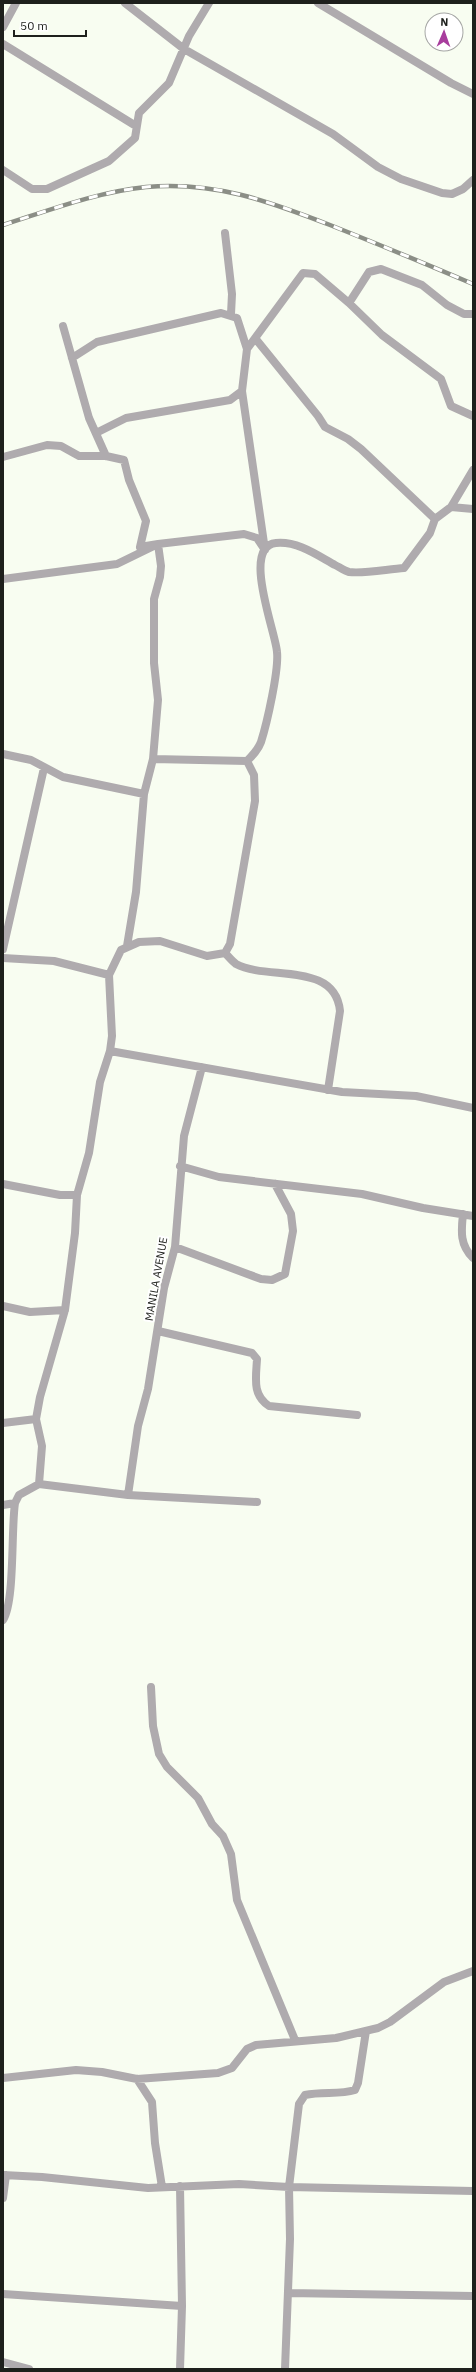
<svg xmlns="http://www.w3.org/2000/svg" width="476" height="2372" viewBox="0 0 476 2372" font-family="'IBM Plex Sans',sans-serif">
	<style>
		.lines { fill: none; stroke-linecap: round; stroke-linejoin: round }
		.street { stroke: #afabae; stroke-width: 8 }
		.rail-casing { stroke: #8b8e86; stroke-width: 4.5 }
		.rail { stroke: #fff; stroke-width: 3; stroke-dasharray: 9; stroke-linecap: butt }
		.labels { text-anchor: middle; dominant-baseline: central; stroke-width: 4; stroke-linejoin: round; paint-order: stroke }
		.street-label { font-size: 11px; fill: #1e201c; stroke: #fff }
	</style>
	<rect width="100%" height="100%" fill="#f8fdf1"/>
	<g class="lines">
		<!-- street -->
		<path class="street" d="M125 3 184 49 333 134 378 167 401 179 442 193 452 194 463 189 473 180
			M318 3 451 83 473 94
			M3 27 16 3
			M3 44 136 126
			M3 170 32 189H47L109 161 135 138 139 113 169 83 189 36 209 3
			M225 233 232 294 231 314
			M349 303 369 272 381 269 422 285 447 305 464 314H473
			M63 326 89 418 106 456
			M255 338 318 416 325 427 348 439 361 449 435 519
			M72 358 97 342 221 313 237 318 247 349
			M96 433 126 418 230 400 242 391 247 349 303 273 315 274 349 303 382 335 441 379 451 406 473 416
			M3 457 47 445 61 446 79 456H106L124 460 129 480 146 521 140 547 158 544 161 566 160 577 154 599V663L158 700 153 759 144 794 136 892 127 946
			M451 507 473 509
			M3 579 117 564 158 544 244 534 257 538 265 550 242 391
			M3 754 31 760 63 777 144 794
			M153 759 247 761C253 755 258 750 261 742 267 723 279 670 277 652 276 633 241 546 276 543 298 541 317 555 335 565 339 567 345 571 349 572 364 574 388 569 404 568L430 533 435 519 451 507 473 470
			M3 949 44 768
			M225 953C228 956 232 961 236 964 268 981 335 961 340 1011L328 1090
			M3 958 54 961 109 975
			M110 1051 342 1092 416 1096 473 1108
			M180 1166 219 1177 362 1194 423 1208 473 1216
			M3 1184 60 1195H77
			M463 1214C461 1232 460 1245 473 1258
			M175 1247 261 1279 272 1280 285 1274 293 1231 291 1214 275 1184
			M3 1306 30 1312 65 1310
			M158 1331 252 1353 257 1359C256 1378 252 1395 269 1406L357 1415
			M3 1423 36 1419
			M39 1484 42 1446 36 1419 40 1397 65 1310 75 1233 77 1195 89 1153 100 1082 110 1051 112 1036 109 975 121 950 139 942 160 941 207 956 225 953 230 944 255 801 254 775 247 761
			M128 1495 138 1426 148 1389 164 1288 175 1247 184 1136 202 1067
			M3 1505 15 1503
			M3 1620C15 1602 11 1529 15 1503L19 1495 39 1484 128 1495 257 1502
			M151 1687 153 1726 159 1754 167 1767 198 1798 212 1824 223 1836 231 1854 237 1900 295 2040
			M3 2078 76 2070 102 2072 137 2079 218 2073 232 2068 247 2049 256 2045 336 2038 378 2028 390 2022 444 1982 473 1971
			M137 2079 152 2102 155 2143 162 2187
			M3 2175 42 2177 148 2188 239 2184 289 2187 473 2191
			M3 2198 6 2175
			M288 2293 473 2296
			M3 2294 182 2306
			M3 2362 29 2369
			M180 2369 182 2306 180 2186
			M285 2369 290 2239 289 2187 299 2104 305 2095C322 2091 339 2095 355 2090L358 2083 366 2031"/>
		<!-- rail casing -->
		<g class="rail-casing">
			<path id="rail" d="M3 225C50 210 97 192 146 187 215 181 268 201 330 225 378 244 426 264 473 284"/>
		</g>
		<!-- rail -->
		<use href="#rail" class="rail"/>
	</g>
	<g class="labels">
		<!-- street labels -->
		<g class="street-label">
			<text transform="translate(156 1279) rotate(-80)">MANILA AVENUE</text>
		</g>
	</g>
	<!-- border -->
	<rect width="476" height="2372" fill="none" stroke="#1e201c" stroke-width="8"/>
	<!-- north arrow -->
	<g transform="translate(444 32) rotate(2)"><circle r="19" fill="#ffffff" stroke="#a5a6a4"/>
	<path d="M0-3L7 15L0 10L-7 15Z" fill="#a83d9d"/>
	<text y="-6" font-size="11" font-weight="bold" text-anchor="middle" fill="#1e201c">N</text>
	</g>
	<!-- scale -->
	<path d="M14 30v6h72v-6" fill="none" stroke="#1e201c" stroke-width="2"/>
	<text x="20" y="30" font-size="12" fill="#1e201c" stroke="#ffffff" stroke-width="3" paint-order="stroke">50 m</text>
</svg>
